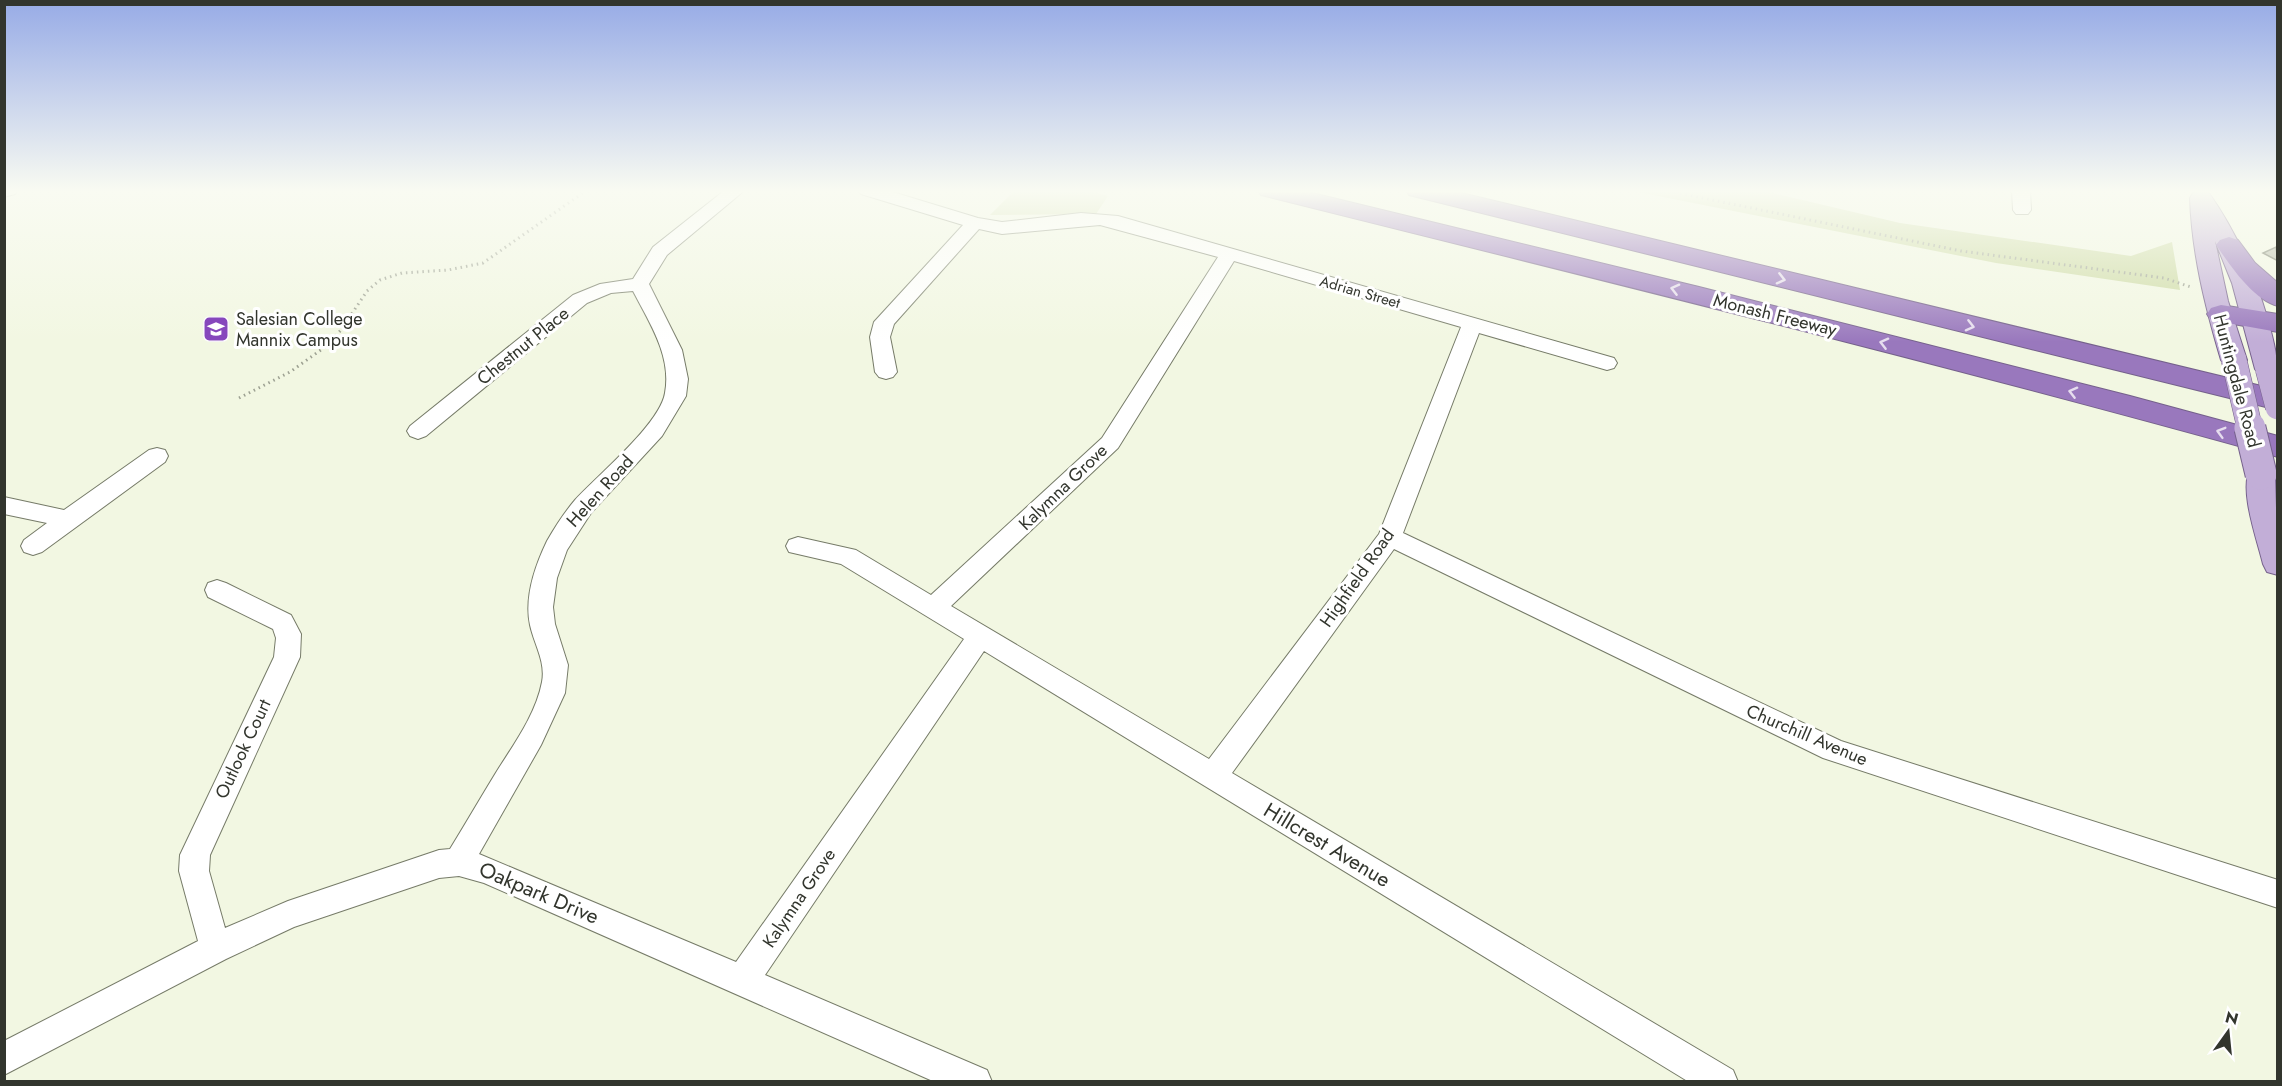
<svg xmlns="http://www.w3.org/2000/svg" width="2282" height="1086" viewBox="0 0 2282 1086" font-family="Jost,sans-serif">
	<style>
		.green { fill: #cedba5 }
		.building { fill: #b7bca8; stroke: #707562; stroke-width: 1.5 }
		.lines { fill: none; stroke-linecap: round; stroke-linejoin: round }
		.minor-casing { stroke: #767b68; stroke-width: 2 }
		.major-casing { stroke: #75618b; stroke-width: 2 }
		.highway-casing { stroke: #75618b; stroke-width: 2 }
		.path { stroke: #9da192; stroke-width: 3; stroke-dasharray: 1.5 4; stroke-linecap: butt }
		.minor { fill: #fff; fill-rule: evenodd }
		.major { fill: #c2aed7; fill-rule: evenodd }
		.highway { fill: #9978bd; fill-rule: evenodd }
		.major-bridge-far1-casing { stroke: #75618b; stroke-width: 26; stroke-linecap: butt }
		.major-bridge-casing { stroke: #75618b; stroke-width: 33; stroke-linecap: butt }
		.major-bridge-far1 { stroke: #c2aed7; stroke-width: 25 }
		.major-bridge { stroke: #c2aed7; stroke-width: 31 }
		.oneway { stroke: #e6ddee }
		.labels { text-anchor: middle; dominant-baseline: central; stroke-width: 6; stroke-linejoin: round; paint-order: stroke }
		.far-street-label { font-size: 15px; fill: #32352d; stroke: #fff }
		.street-label { font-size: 18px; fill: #32352d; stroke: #fff }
		.poi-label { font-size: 18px; fill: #32352d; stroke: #fff; text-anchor: start }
		.near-street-label { font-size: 21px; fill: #32352d; stroke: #fff }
	</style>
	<rect width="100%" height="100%" fill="#f2f7e2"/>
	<!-- green -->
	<path class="green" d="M1015 190H1086L1108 196 1096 214 990 215Z
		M1628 190H1760L1900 223 2131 256 2172 242 2180 290 1996 263Z"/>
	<!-- building -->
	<path class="building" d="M2276 247 2278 261 2263 253Z"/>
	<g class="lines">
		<!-- minor casing -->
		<g class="minor-casing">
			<path id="minor" d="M4 190H18L15 194 4 197Z
				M725 190H745L667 255 649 284 682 350 688 379 686 396 662 436 591 513 567 550 557 578 553 607 555 624 568 665 565 693 541 745 479 854 736 962 964 639 841 564 789 552 786 546 789 540 798 537 856 550 931 595 1102 438 1218 257 1100 225 1002 234 979 229 894 324 890 337 897 372 893 377 886 379 879 377 875 372 870 337 874 322 963 225 861 194 858 190H886L978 218 1002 222 1081 213 1118 216 1614 358 1617 363 1614 368 1607 370 1479 333 1403 533 1841 741 2278 880V908L1823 758 1394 549 1232 773 1733 1070 1738 1082H1689L984 651 765 975 987 1070 992 1082H935L484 883 459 876 439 878 294 927 226 959 4 1075V1041L198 941 179 871 180 855 274 657 276 638 273 629 208 597 205 590 208 583 217 580 226 583 291 615 301 634 300 657 210 855 209 871 225 928 288 901 439 850 450 849C466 823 481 797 497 771 514 744 536 714 542 682 546 662 534 644 530 625 524 597 535 566 547 541 555 527 564 513 575 500 598 475 660 424 665 393 672 356 649 322 633 291L611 293 587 303 426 436 418 439 410 436 407 431 410 426 573 295 600 284 633 279 653 247ZM1234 261 1461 327 1379 534 1209 759 951 606 1118 448Z
				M2012 190H2030L2031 210 2028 214H2016L2013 210Z
				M157 448 165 450 168 456 165 462 42 552 33 555 24 552 21 546 24 540 47 523 4 514V497L64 510 149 450Z"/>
		</g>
		<!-- major casing -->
		<g class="major-casing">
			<path id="major" d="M2201 191 2209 193C2237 233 2254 273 2268 320 2273 339 2278 356 2277 375L2268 378 2259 375 2255 369 2232 283 2215 241 2228 301 2247 360 2243 366 2234 368 2225 366 2221 360C2205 306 2192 254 2190 198L2193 193Z
				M2261 464 2271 467 2275 474 2278 575 2267 572 2263 564C2257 539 2238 488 2251 467Z"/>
		</g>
		<!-- highway casing -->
		<g class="highway-casing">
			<path id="highway" d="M1258 190H1300L1699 287 2130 396 2278 436V457C1941 363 1601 280 1261 195Z
				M1406 190H1449L2278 390V410L1409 195Z
				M2229 237 2238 240 2255 263 2278 283V306C2253 300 2230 265 2216 245L2220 240Z
				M2221 305 2278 314V332L2211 320 2207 314 2211 308Z"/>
		</g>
		<!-- path -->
		<path class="path" d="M1664 190 1961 251 2164 278 2191 287
			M239 398 290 372 325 347 341 330 367 291 380 280 402 273 448 270 483 263 587 190"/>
		<!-- minor -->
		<use href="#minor" class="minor"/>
		<!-- major -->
		<use href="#major" class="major"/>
		<!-- highway -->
		<use href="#highway" class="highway"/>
		<!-- major-bridge-far1 casing -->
		<g class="major-bridge-far1-casing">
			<path id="major-bridge-far1" d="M2234 360 2250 429
				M2268 369 2278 407"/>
		</g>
		<!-- major-bridge casing -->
		<g class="major-bridge-casing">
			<path id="major-bridge" d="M2250 428 2261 474"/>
		</g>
		<!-- major-bridge-far1 -->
		<use href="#major-bridge-far1" class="major-bridge-far1"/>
		<!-- major-bridge -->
		<use href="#major-bridge" class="major-bridge"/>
	</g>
	<!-- one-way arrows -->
	<defs><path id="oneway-chevron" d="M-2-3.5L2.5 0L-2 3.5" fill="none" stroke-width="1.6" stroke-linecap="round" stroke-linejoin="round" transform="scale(1.5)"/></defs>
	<g class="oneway">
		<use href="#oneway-chevron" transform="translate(1781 279) rotate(14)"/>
		<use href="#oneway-chevron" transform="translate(1675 289) rotate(-166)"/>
		<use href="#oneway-chevron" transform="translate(1970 326) rotate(14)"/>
		<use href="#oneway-chevron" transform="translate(1884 343) rotate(-166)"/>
		<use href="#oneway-chevron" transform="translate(2073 392) rotate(-166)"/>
		<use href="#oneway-chevron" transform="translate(2221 432) rotate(-164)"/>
	</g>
	<!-- sky -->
	<linearGradient id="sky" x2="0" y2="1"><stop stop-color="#97abe6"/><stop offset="0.56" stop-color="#f9fbf2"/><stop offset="1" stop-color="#f9fbf2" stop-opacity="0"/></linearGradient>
	<rect width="2282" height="342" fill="url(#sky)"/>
	<!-- icons -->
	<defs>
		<g id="school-square" transform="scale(1.35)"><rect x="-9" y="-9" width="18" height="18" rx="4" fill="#8647bc" stroke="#fff"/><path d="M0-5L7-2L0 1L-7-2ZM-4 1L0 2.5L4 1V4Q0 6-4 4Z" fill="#fff"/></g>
	</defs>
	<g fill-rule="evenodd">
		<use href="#school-square" x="216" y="329"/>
	</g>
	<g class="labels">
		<!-- far-street labels -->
		<g class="far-street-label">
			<text transform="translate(1360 292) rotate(16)">Adrian Street</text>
		</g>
		<!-- street labels -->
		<g class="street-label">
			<text transform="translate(1775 315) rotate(14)">Monash Freeway</text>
			<text transform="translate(523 346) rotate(-39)">Chestnut Place</text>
			<text transform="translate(2237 381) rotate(75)">Huntingdale Road</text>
			<text transform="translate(1063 487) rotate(-44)">Kalymna Grove</text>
			<text transform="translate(600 491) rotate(-48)">Helen Road</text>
			<text transform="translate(1357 578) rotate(-55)">Highfield Road</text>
			<text transform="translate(1807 735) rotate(23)">Churchill Avenue</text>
			<text transform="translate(243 749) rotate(-65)">Outlook Court</text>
			<text transform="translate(799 898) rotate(-56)">Kalymna Grove</text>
		</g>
		<!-- poi labels -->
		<g class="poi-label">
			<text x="236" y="319">Salesian College<tspan x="236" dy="21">Mannix Campus</tspan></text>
		</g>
		<!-- near-street labels -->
		<g class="near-street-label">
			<text transform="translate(1327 845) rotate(31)">Hillcrest Avenue</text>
			<text transform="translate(539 893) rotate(23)">Oakpark Drive</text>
		</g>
	</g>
	<!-- border -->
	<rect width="2282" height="1086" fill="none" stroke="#32352d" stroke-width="12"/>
	<!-- north arrow -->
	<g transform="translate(2228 1032) rotate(15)" stroke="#ffffff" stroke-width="4.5" paint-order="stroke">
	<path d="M0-4.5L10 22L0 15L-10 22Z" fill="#32352d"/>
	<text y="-9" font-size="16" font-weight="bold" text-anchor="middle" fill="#32352d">N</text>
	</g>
</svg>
